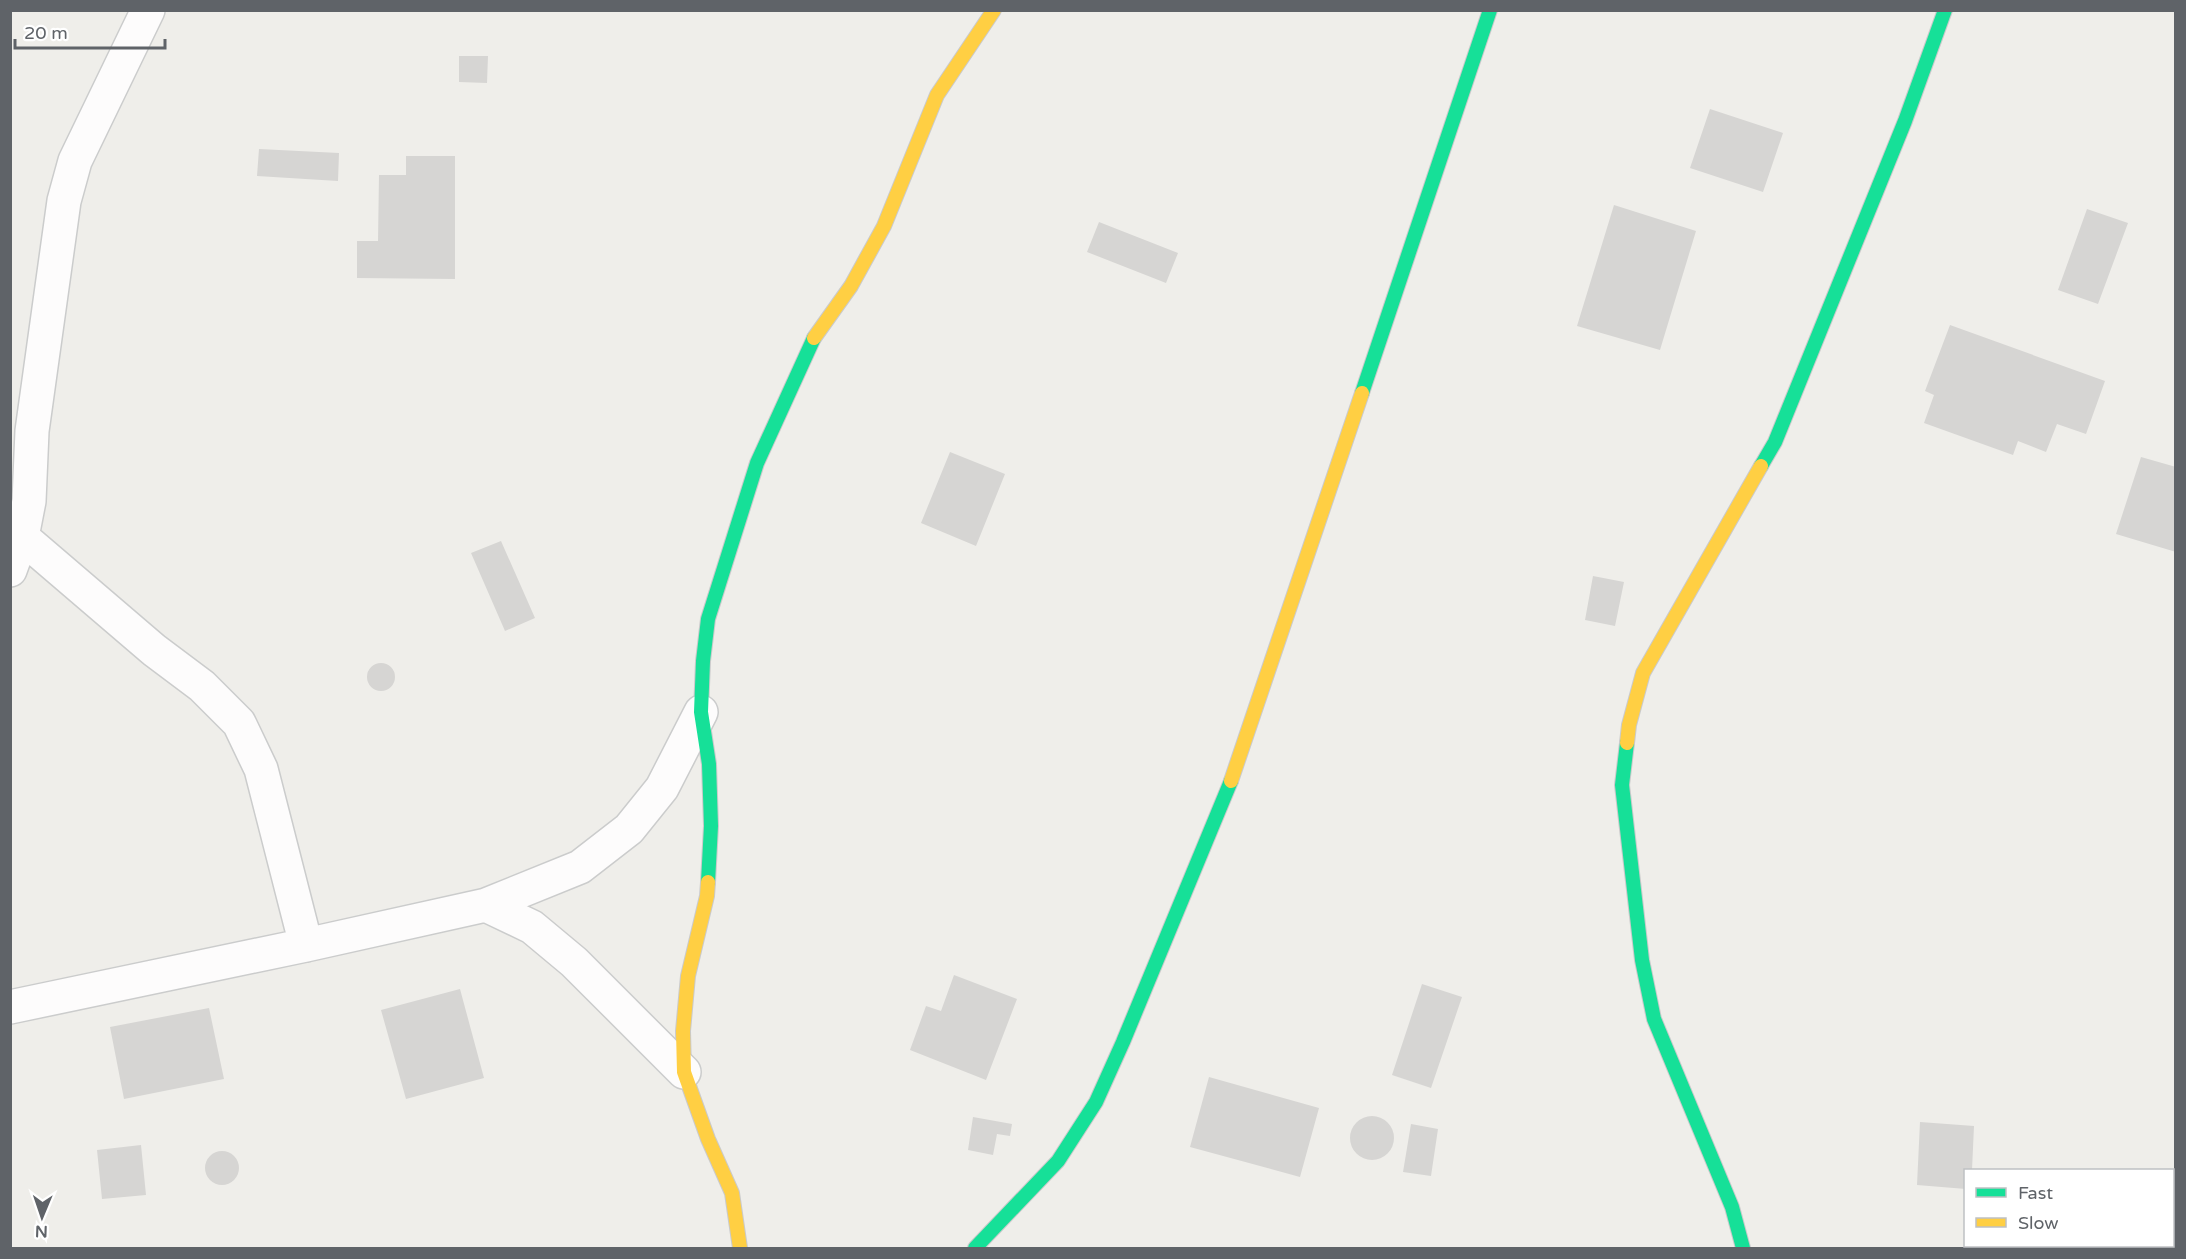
<svg xmlns="http://www.w3.org/2000/svg" width="2186" height="1259" viewBox="0 0 2186 1259" font-family="'Varela Round',sans-serif">
	<style>
		.building { fill: #d6d5d3 }
		.lines { fill: none; stroke-linecap: round; stroke-linejoin: round }
		.street-casing { stroke: #cbcccc; stroke-width: 36 }
		.fast-casing { stroke: #cacacb; stroke-width: 16 }
		.slow-casing { stroke: #cacacb; stroke-width: 16 }
		.street { stroke: #fdfcfc; stroke-width: 33 }
		.fast { stroke: #16e098; stroke-width: 14 }
		.slow { stroke: #ffcf43; stroke-width: 14 }
	</style>
	<rect width="100%" height="100%" fill="#efeeea"/>
	<!-- building -->
	<path class="building" d="M459 56H488L487 83 459 82Z
		M1710 109 1783 133 1763 192 1690 168Z
		M259 149 339 153 338 181 257 176Z
		M406 156H455V279L357 278V241H378L379 175H406Z
		M1614 205 1696 231 1660 350 1577 326Z
		M2087 209 2128 223 2098 304 2058 290Z
		M1099 222 1178 253 1166 283 1087 252Z
		M1950 325 2105 381 2086 434 2057 424 2046 452 2018 441 2013 455 1924 423 1934 395 1925 391Z
		M950 452 1005 474 976 546 921 523Z
		M2141 457 2176 467V552L2116 534Z
		M501 541 535 618 505 631 471 553Z
		M1593 576 1624 582 1615 626 1585 620Z
		M367 677a14 14 0 1 1 28 0a14 14 0 1 1-28 0Z
		M954 975 1017 999 986 1080 910 1050 926 1006 941 1011Z
		M1422 984 1462 997 1431 1088 1392 1075Z
		M460 989 484 1078 406 1099 381 1010Z
		M209 1008 224 1079 124 1099 110 1027Z
		M1209 1077 1319 1108 1300 1177 1190 1147Z
		M1350 1138a22 22 0 1 1 44 0a22 22 0 1 1-44 0Z
		M973 1117 1012 1124 1010 1136 997 1134 993 1155 968 1150Z
		M1920 1122 1974 1126 1972 1170H1966V1189L1917 1185Z
		M1411 1124 1438 1129 1431 1176 1403 1172Z
		M141 1145 146 1195 102 1199 97 1150Z
		M205 1168a17 17 0 1 1 34 0a17 17 0 1 1-34 0Z"/>
	<g class="lines">
		<!-- street casing -->
		<g class="street-casing">
			<path id="street" d="M22 537 154 650 202 686 239 723 261 769 306 945
				M10 570 22 537 29 501 32 431 64 201 75 161 148 10
				M486 905 532 927 574 962 684 1072
				M10 1007 306 945 486 905 580 867 629 829 662 788 701 712"/>
		</g>
		<!-- fast casing -->
		<g class="fast-casing">
			<path id="fast" d="M1362 393 1490 10
				M1761 466 1775 442 1905 121 1945 10
				M1627 743 1622 785 1642 960 1654 1019 1732 1207 1743 1248
				M708 882 711 826 709 764 701 712 703 661 708 619 757 463 814 338
				M975 1248 1058 1161 1096 1102 1123 1042 1231 781"/>
		</g>
		<!-- slow casing -->
		<g class="slow-casing">
			<path id="slow" d="M814 338 851 286 884 226 937 95 994 10
				M1627 743 1629 725 1643 673 1761 466
				M1231 781 1362 393
				M708 882 707 896 688 976 683 1031 684 1072 708 1139 732 1193 740 1248"/>
		</g>
		<!-- street -->
		<use href="#street" class="street"/>
		<!-- fast -->
		<use href="#fast" class="fast"/>
		<!-- slow -->
		<use href="#slow" class="slow"/>
	</g>
	<!-- border -->
	<rect width="2186" height="1259" fill="none" stroke="#5f6368" stroke-width="24"/>
	<!-- legend -->
	<rect x="1964" y="1169" width="210" height="78" fill="#ffffff" stroke="#bfc1c3" stroke-width="1.5"/>
	<rect x="1976" y="1188" width="30" height="9" fill="#16e098" stroke="#bfc1c3" stroke-width="1.5"/>
	<text x="2018" y="1199" font-size="18" fill="#5f6368">Fast</text>
	<rect x="1976" y="1218" width="30" height="9" fill="#ffcf43" stroke="#bfc1c3" stroke-width="1.5"/>
	<text x="2018" y="1229" font-size="18" fill="#5f6368">Slow</text>
	<!-- north arrow -->
	<g transform="translate(42 1217) rotate(182)" stroke="#ffffff" stroke-width="4.5" paint-order="stroke">
	<path d="M0-4.5L10 22L0 15L-10 22Z" fill="#5f6368"/>
	<text y="-9" font-size="16" font-weight="bold" text-anchor="middle" fill="#5f6368">N</text>
	</g>
	<!-- scale -->
	<path d="M15 39v9h150v-9" fill="none" stroke="#5f6368" stroke-width="3"/>
	<text x="24" y="39" font-size="18" fill="#5f6368" stroke="#ffffff" stroke-width="4.5" paint-order="stroke">20 m</text>
</svg>
